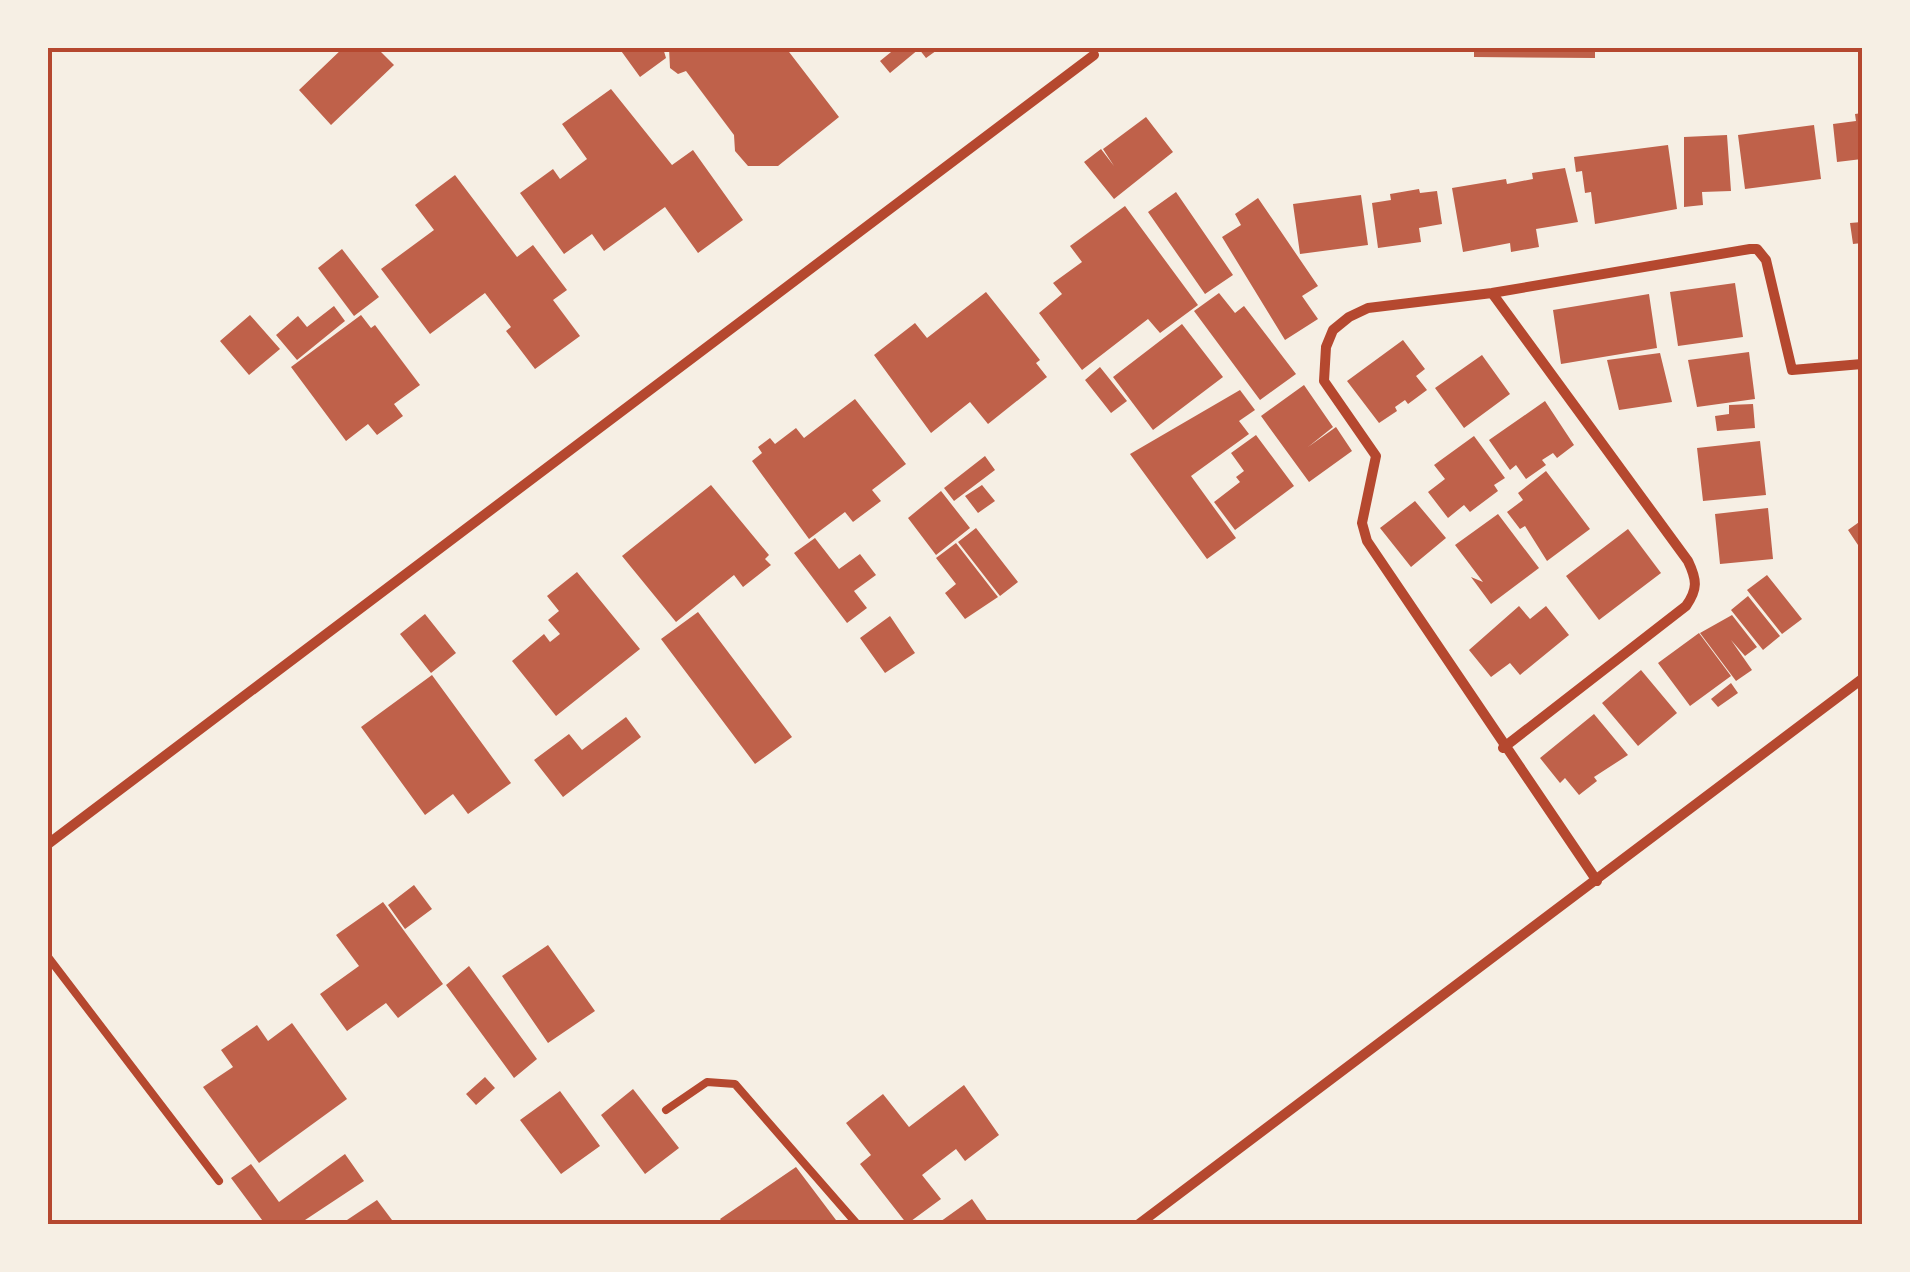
<svg xmlns="http://www.w3.org/2000/svg" width="1910" height="1272" viewBox="0 0 1910 1272" font-family="'Roboto Condensed',sans-serif">
	<style>
		.building { fill: #bf614a }
		.lines { fill: none; stroke-linecap: round; stroke-linejoin: round }
		.service { stroke: #b5482f; stroke-width: 8 }
		.minor { stroke: #b5482f; stroke-width: 10 }
		.neatline { fill: none; stroke: #b5482f; stroke-width: 4 }
	</style>
	<rect width="100%" height="100%" fill="#f6efe4"/>
	<!-- building -->
	<path class="building" d="M343 48H377L394 65 331 125 299 90Z
		M619 48H663L666 58 640 77Z
		M669 48H786L839 117 778 166H748L735 151 734 135 686 71 678 74 670 68Z
		M896 48H940L926 58 919 49 890 73 880 61Z
		M1474 48H1595V58L1474 57Z
		M611 89 672 165 693 150 743 220 698 253 665 207 604 251 592 234 564 254 520 193 553 169 560 179 587 159 562 124Z
		M1862 113V159L1837 162 1833 124 1856 121 1855 114Z
		M1146 117 1173 152 1114 199 1084 162 1101 149 1114 166 1103 149Z
		M1814 125 1821 179 1745 189 1738 135Z
		M1727 135 1731 191 1702 192 1703 205 1684 207V137Z
		M1668 145 1677 209 1595 224 1591 192 1585 193 1582 171 1576 172 1574 157Z
		M1565 168 1578 222 1536 229 1539 247 1511 252 1510 243 1463 252 1452 188 1506 179 1507 184 1533 179 1532 173Z
		M455 175 517 257 533 245 567 290 553 300 580 336 535 369 506 331 511 327 485 293 430 334 381 269 434 230 415 205Z
		M1419 189 1420 193 1437 191 1442 224 1419 228 1421 242 1378 248 1372 203 1391 200 1390 194Z
		M1176 192 1233 275 1205 294 1148 212Z
		M1361 195 1368 245 1300 254 1293 204Z
		M1258 198 1318 286 1302 296 1318 319 1285 340 1222 237 1241 225 1235 214Z
		M1125 206 1198 305 1160 333 1148 319 1082 370 1039 313 1062 294 1053 283 1082 262 1070 246Z
		M1862 222V243L1853 244 1850 223Z
		M342 249 379 297 354 316 318 268Z
		M1735 283 1743 337 1678 346 1670 292Z
		M986 292 1040 360 1036 363 1047 377 988 424 970 402 931 433 874 355 915 323 927 338Z
		M1219 293 1235 313 1244 306 1296 374 1260 400 1194 311Z
		M1649 294 1657 348 1561 364 1553 310Z
		M334 306 345 321 297 360 276 335 298 316 307 327Z
		M250 315 280 349 249 375 220 341Z
		M361 315 371 328 375 325 420 385 394 404 403 416 377 435 368 424 346 441 291 367Z
		M1182 324 1223 377 1153 430 1113 377Z
		M1403 340 1425 369 1416 376 1427 390 1408 404 1405 400 1395 407 1397 411 1379 423 1347 381Z
		M1749 352 1755 399 1697 407 1688 360Z
		M1660 353 1672 402 1619 410 1607 360Z
		M1482 355 1510 394 1464 428 1435 388Z
		M1100 367 1127 401 1111 413 1085 380Z
		M1304 385 1333 427 1308 447 1336 427 1352 451 1309 482 1261 416Z
		M1240 390 1255 410 1239 421 1249 434 1191 476 1236 538 1207 559 1130 454Z
		M855 399 906 464 872 490 881 501 853 522 845 512 809 539 752 461 762 453 758 447 770 438 775 444 796 428 804 438Z
		M1545 401 1574 445 1557 458 1553 453 1542 460 1546 465 1526 479 1516 465 1510 470 1489 440Z
		M1753 404 1755 428 1717 431 1715 416 1729 414V405Z
		M1256 435 1294 486 1235 530 1214 502 1240 482 1236 477 1244 471 1231 453Z
		M1474 436 1505 478 1494 485 1498 491 1470 512 1464 505 1448 518 1428 492 1445 479 1434 465Z
		M1760 441 1766 495 1703 501 1697 448Z
		M985 456 995 470 954 501 944 488Z
		M1546 471 1590 529 1547 561 1525 526 1520 529 1507 512 1523 500 1518 493Z
		M711 485 769 555 765 559 771 565 743 587 734 575 676 622 622 556Z
		M982 485 995 501 978 513 965 496Z
		M941 491 970 528 936 555 908 518Z
		M1415 501 1446 538 1411 567 1380 528Z
		M1768 508 1773 559 1720 564 1715 514Z
		M1498 514 1539 568 1491 604 1471 577 1483 582 1455 545Z
		M1862 520V551L1848 530Z
		M976 528 1018 582 1000 596 958 542Z
		M1628 529 1661 573 1599 620 1566 576Z
		M815 538 839 569 860 554 876 575 854 591 867 608 847 623 794 553Z
		M956 543 998 597 965 619 945 593 956 584 936 558Z
		M577 572 640 649 556 716 512 661 544 634 550 642 560 634 548 620 559 611 547 596Z
		M1767 575 1802 619 1782 634 1747 590Z
		M1748 596 1780 636 1763 650 1731 610Z
		M1519 606 1530 619 1546 606 1569 635 1520 675 1510 663 1491 677 1469 650Z
		M698 612 792 737 755 764 661 639Z
		M425 614 456 653 431 673 400 634Z
		M1732 615 1757 647 1745 656 1731 640 1752 670 1736 681 1700 633Z
		M890 616 915 653 885 673 860 638Z
		M1699 633 1731 676 1690 706 1658 663Z
		M1641 670 1677 713 1638 746 1602 703Z
		M432 675 511 783 468 814 453 794 425 815 361 727Z
		M1731 683 1738 693 1718 707 1711 699Z
		M1594 714 1628 755 1594 777 1597 781 1579 795 1565 778 1560 783 1540 758Z
		M626 717 641 737 563 797 534 760 569 734 582 750Z
		M414 885 432 909 405 929 388 905Z
		M383 902 443 984 398 1018 386 1003 347 1031 320 994 359 966 336 935Z
		M548 945 595 1011 548 1043 502 976Z
		M469 966 537 1059 514 1078 446 985Z
		M292 1023 347 1099 259 1163 203 1087 233 1067 221 1050 257 1025 268 1041Z
		M485 1077 495 1088 476 1105 466 1094Z
		M964 1085 999 1135 965 1161 956 1149 922 1175 941 1199 907 1224 860 1164 871 1155 846 1123 883 1094 909 1127Z
		M633 1089 679 1148 645 1174 601 1115Z
		M560 1091 600 1146 561 1174 520 1120Z
		M345 1154 364 1181 299 1224H265L231 1178 251 1164 279 1202Z
		M796 1167 839 1224H724L720 1219Z
		M972 1199 988 1222 937 1224Z
		M377 1200 395 1224H341Z"/>
	<g class="lines">
		<!-- service -->
		<path class="service" d="M48 957 219 1181
			M666 1110 707 1082 735 1084 857 1224"/>
		<!-- minor -->
		<path class="minor" d="M1492 293 1688 561C1697 580 1698 589 1686 606L1503 748
			M48 844 1094 55
			M1597 881 1367 541 1362 523 1376 456 1324 381 1326 347 1333 330 1349 317 1368 308 1492 293 1750 249H1757L1766 260 1792 370 1862 364
			M1139 1224 1862 679"/>
	</g>
	<!-- border -->
	<rect width="1910" height="1272" fill="none" stroke="#f6efe4" stroke-width="100"/>
	<rect x="50" y="50" width="1810" height="1172" class="neatline"/>
</svg>
